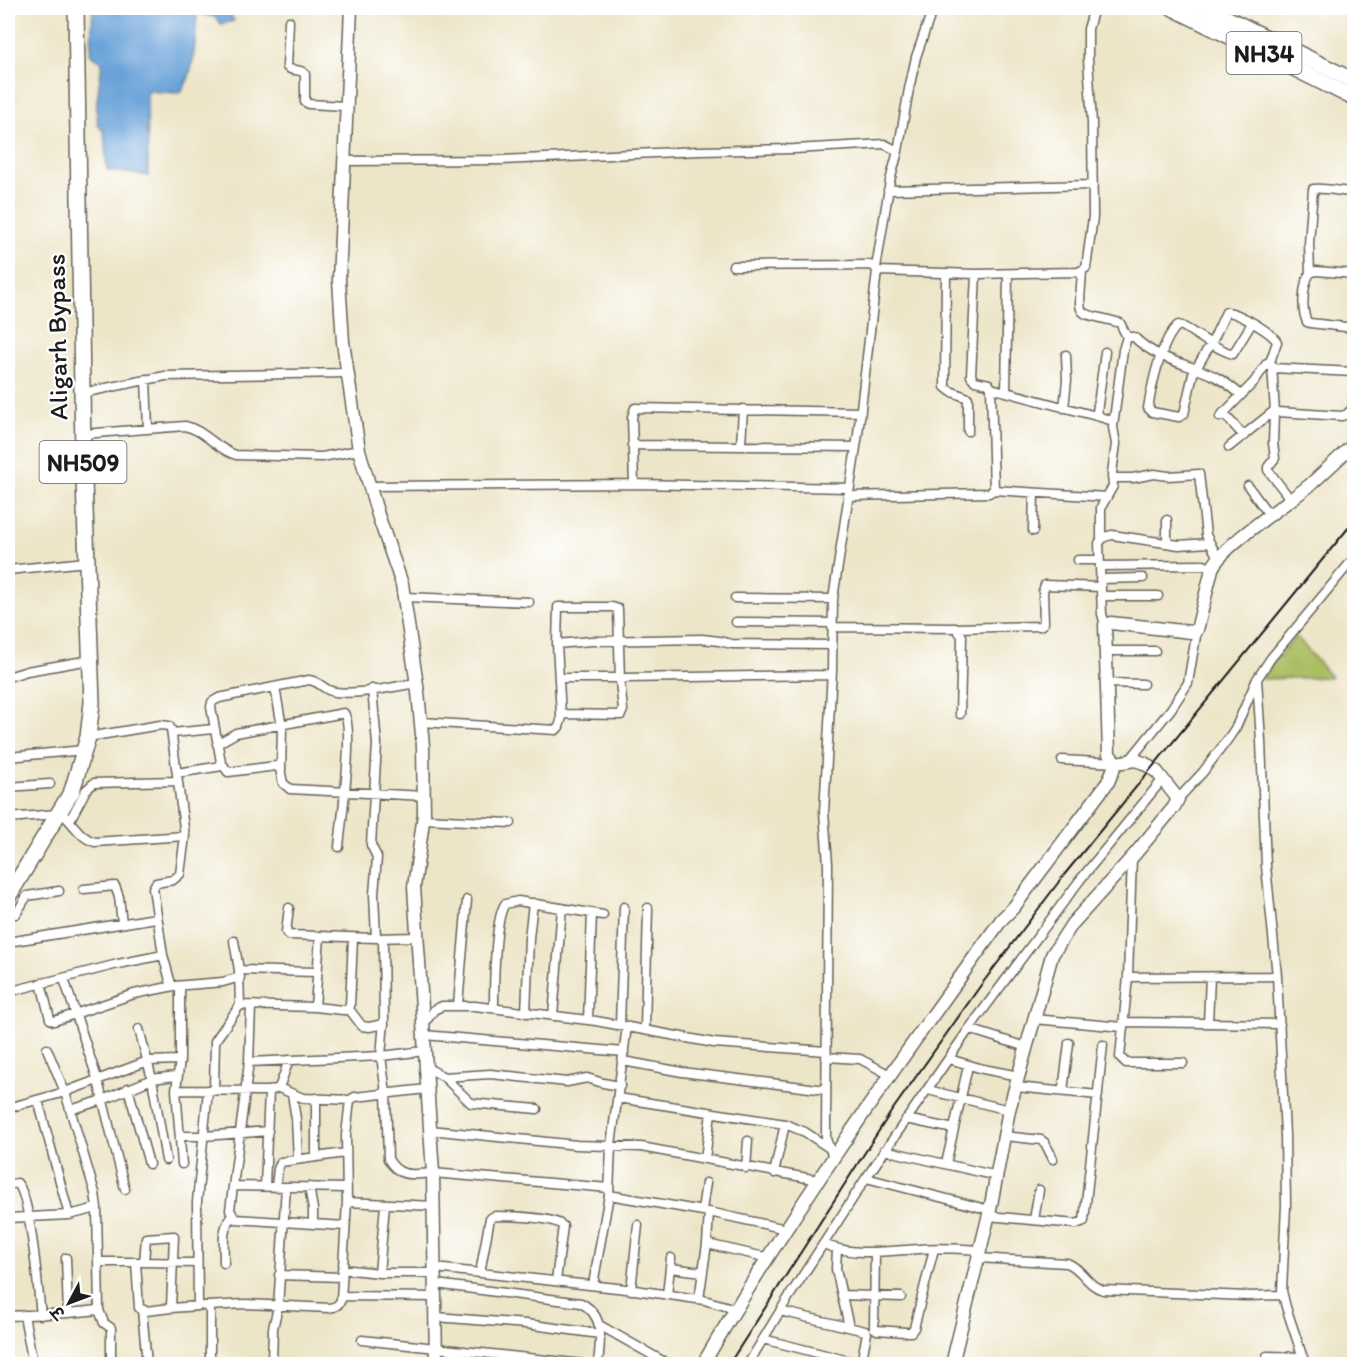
<svg xmlns="http://www.w3.org/2000/svg" width="1362" height="1372" viewBox="0 0 1362 1372" font-family="Itim,'Playpen Sans Deva',sans-serif">
	<style>
		.green { fill: #aabe62; stroke: #636d3f; stroke-width: 1.5 }
		.water { fill: #69a2d8; stroke: #425f7a; stroke-width: 1.5 }
		.lines { fill: none; stroke-linecap: round; stroke-linejoin: round }
		.street-casing { stroke: #656258; stroke-width: 11 }
		.secondary-casing { stroke: #656258; stroke-width: 15 }
		.highway-casing { stroke: #656258; stroke-width: 18 }
		.street { stroke: #fff; stroke-width: 8 }
		.secondary { stroke: #fff; stroke-width: 12 }
		.highway { stroke: #fff; stroke-width: 15 }
		.rail { stroke: #1c1c1c; stroke-width: 2 }
		.labels { text-anchor: middle; dominant-baseline: central; stroke-width: 4.5; stroke-linejoin: round; paint-order: stroke }
		.shield { fill: #fff; stroke: #606060; stroke-width: 1.5 }
		.shield-label { font-size: 24px; font-weight: bold; fill: #1c1c1c }
		.street-label { font-size: 26px; fill: #1c1c1c; stroke: #fff }
	</style>
	<rect width="100%" height="100%" fill="#fff"/>
	<filter id="ink" filterUnits="userSpaceOnUse"><feTurbulence type="fractalNoise" baseFrequency=".0167" numOctaves="2"/><feDisplacementMap in="SourceGraphic" scale="12" xChannelSelector="R" yChannelSelector="G"/><feConvolveMatrix kernelMatrix="1 2 1 2 8 2 1 2 1" color-interpolation-filters="sRGB"/></filter>
	<filter id="wash" filterUnits="userSpaceOnUse"><feTurbulence type="fractalNoise" baseFrequency=".008" numOctaves="4" result="noise"/><feDisplacementMap in="SourceGraphic" scale="24" xChannelSelector="R" yChannelSelector="G"/><feGaussianBlur stdDeviation="1.35" result="paint"/><feColorMatrix in="noise" values="0 0 0 0 0 0 0 0 0 0 0 0 0 0 0 0 0 1.4 0 .05"/><feComposite in="paint" operator="in"/></filter>
	<g filter="url(#wash)">
		<rect width="100%" height="100%" fill="#ede5c8"/>
		<!-- green -->
		<path class="green" d="M1296 636 1331 677 1262 679 1265 672Z"/>
		<!-- water -->
		<path class="water" d="M93 8H209L231 15 234 21 221 24 215 17 197 13C195 34 196 78 179 93L147 91 148 176 107 170 104 132 98 125 96 109 102 62 90 55Z"/>
	</g>
	<g filter="url(#ink)">
		<g class="lines">
			<!-- street casing -->
			<g class="street-casing">
				<path id="street" d="M289 21 287 67C292 72 300 68 305 74V102L309 104 345 106
					M344 161 501 160 699 151 794 149 884 144 898 151
					M888 190 1093 185
					M733 266 869 265 874 266 877 271 858 434 833 599 832 671 824 812 828 864 826 1130V1139L833 1157
					M876 268 890 181 898 151 909 89 916 57 933 8
					M877 271 976 274 1078 272 1086 268 1093 217 1092 123 1088 59V29L1094 8
					M1082 271C1079 323 1073 309 1120 323L1127 337
					M1310 273 1309 244 1313 189C1319 187 1345 192 1354 192
					M946 274 945 387 950 391 968 398V431
					M1354 274 1316 271 1310 273C1303 284 1301 310 1307 322L1310 323 1354 328
					M1105 352 1097 412 1100 417 1113 421
					M1272 365 1275 413
					M1272 368 1354 372
					M146 379 148 429
					M991 388 1100 417
					M1006 392 1008 274
					M82 393 165 376 348 373
					M1064 408 1067 380 1066 355
					M1223 413 1244 436
					M1220 417 1254 382 1267 363 1270 362 1277 342C1273 333 1236 311 1226 312L1214 338 1193 374 1184 414 1179 417 1152 412 1148 408C1152 385 1160 342 1178 325L1182 326C1199 335 1215 349 1233 354L1252 323
					M83 434 185 426C205 430 217 450 236 455L322 457 359 450
					M632 445 856 447
					M741 445 743 409
					M1229 447 1275 410
					M1112 478H1133L1154 474 1168 476 1199 474 1206 535 1218 558
					M634 484 632 417 635 408 861 412
					M369 486 634 484 849 488
					M1248 486 1270 516
					M994 490 1107 497
					M848 496 989 493 994 490 991 388 989 384 975 381 971 376 976 274
					M1291 500 1268 470V467L1275 458 1273 443 1274 414 1278 412 1342 416 1347 414 1354 407
					M1033 531 1034 493
					M1101 539V507L1113 486 1112 473 1116 444 1113 427 1123 350 1127 337H1134C1157 360 1186 363 1214 376 1224 381 1233 388 1241 395
					M1167 543V520
					M1078 560H1099
					M1100 566 1204 565 1212 569
					M8 570 86 562
					M1100 579 1143 578
					M1101 596H1158
					M405 597 529 602
					M735 598 833 599
					M736 622 832 623
					M1105 625 1102 614 1099 543 1104 537 1112 535 1179 545 1209 543
					M832 627 956 628 962 636 960 714
					M956 628 1040 626 1044 623 1043 591 1045 585 1101 587
					M557 644 591 641 702 639 719 641 732 644 832 645
					M1105 651H1155
					M8 677 27 671 90 660
					M559 678H620
					M1257 679 1261 741 1266 866 1277 976 1285 1135 1286 1205 1282 1291 1286 1307 1305 1364
					M417 683C391 687 361 695 335 692 324 691 320 681 309 680L219 698 212 702 211 707 221 762 228 772 276 766 280 769 283 783 290 789 425 796
					M1106 683 1143 684
					M275 687 282 727 281 771
					M372 689 377 744 371 845 377 857 374 894 376 938
					M561 716 557 644 558 607H612L618 609 620 681
					M421 722 556 730 559 727 563 714 621 715 623 710 620 681 625 678 831 675
					M172 733 214 729
					M88 737 160 725 169 726 171 729 185 836 180 874 173 880 156 883 153 888 163 955 171 984 174 986 223 982 240 977
					M217 744 236 733 344 713C355 728 341 824 339 847
					M8 757 84 750
					M1062 760 1116 763
					M1129 761 1171 709 1188 683 1197 630
					M177 773 222 766
					M8 787 50 784
					M1178 799 1203 772 1228 739 1236 727 1257 679 1271 658 1354 558
					M59 811C72 820 79 838 95 842L185 836
					M8 818 57 814
					M424 819 511 823
					M70 820 86 790 94 783 177 781
					M1132 857 1128 977 1120 1057 1126 1063H1183
					M84 889 115 886 119 897 122 923
					M289 908 286 932 289 935 376 938 416 937
					M8 913 16 914 27 896 59 891
					M383 938 384 1021 381 1056 386 1093 388 1159C400 1179 413 1174 433 1173L609 1188
					M234 941 239 970 240 1005 315 1007 343 1010H347L350 1006 353 938
					M8 942 156 918
					M239 970 317 972
					M1128 977 1277 976
					M64 979 98 1081 125 1189
					M41 983 50 1019 54 1021 134 994 174 986
					M180 986V1060L176 1090 182 1164
					M8 992 118 964 163 955
					M458 1005 467 900
					M315 1007 320 936
					M494 1008C494 986 494 920 505 904L518 901 603 915
					M349 1009 362 1026 369 1027 384 1024
					M526 1013 529 938 533 903
					M553 1016 562 908
					M1034 1019 1123 1027
					M588 1020 592 913
					M1124 1022 1280 1024
					M1208 1023 1210 977
					M424 1024 434 1010 442 1006H475L596 1021 714 1043 826 1051
					M620 1025 624 907
					M139 1029 152 1079 166 1160
					M645 1029 648 908
					M969 1029 1026 1047
					M424 1035 624 1052
					M47 1049 65 1092 95 1193 97 1208 99 1310 104 1323 111 1328V1364
					M826 1057 860 1059 890 1075
					M949 1059 983 1069 1019 1076
					M623 1061 682 1072 826 1090
					M249 1062 251 1006
					M426 1067 444 1077 490 1074 567 1082 587 1078 603 1083 620 1086
					M444 1077 471 1103 537 1109
					M1016 1087 1098 1095
					M128 1088 149 1164
					M279 1088 289 1060
					M176 1090 269 1091 279 1088 303 1098 350 1100
					M214 1090 215 1041 240 1005
					M928 1090 1009 1110
					M1063 1091 1069 1043
					M292 1094 296 1119 298 1159
					M618 1098 785 1124 805 1132 829 1148
					M38 1100 69 1215
					M8 1108 65 1092 148 1061 180 1060
					M70 1110 103 1100 152 1079 176 1076
					M906 1119 954 1129
					M430 1130 577 1145 641 1147 818 1180
					M181 1136H204L268 1131
					M1005 1136 1041 1140 1045 1143 1053 1159
					M884 1150 997 1176
					M316 1156V1098
					M705 1159 711 1113
					M946 1164 968 1066
					M746 1168 748 1141
					M774 1173 785 1124
					M866 1178 990 1210
					M8 1185 17 1183C31 1195 38 1292 41 1315
					M235 1186 347 1188
					M265 1186 269 1091
					M276 1186 278 1169 281 1162 345 1153
					M309 1187 313 1209V1224
					M609 1195 709 1212 786 1229
					M347 1202 434 1206
					M702 1210 706 1183
					M988 1216 1076 1224 1084 1221 1103 1045
					M8 1218 69 1215 97 1208
					M1034 1220 1039 1190
					M345 1226 235 1219 230 1210 249 1062 381 1056 425 1051
					M707 1244 769 1258
					M823 1244C855 1257 886 1251 919 1249 939 1247 960 1249 980 1250
					M837 1250 836 1269 849 1327
					M875 1253 874 1328 877 1330 905 1332H911L914 1328 934 1249
					M66 1258 68 1313 99 1310
					M978 1258 1067 1263C1082 1268 1087 1286 1103 1290L1247 1296 1283 1295
					M99 1262H144L146 1238 174 1236 171 1308 198 1306 197 1202 208 1090
					M136 1262 139 1308 146 1311 171 1308
					M144 1262 197 1263
					M224 1263C224 1246 221 1229 232 1215
					M435 1268 635 1290 704 1300 736 1309
					M670 1268 703 1272
					M342 1269 379 1273H435
					M379 1273 385 1205
					M480 1273 490 1218 495 1216C510 1216 554 1217 563 1226L556 1281
					M279 1275 342 1277
					M436 1284 581 1303C606 1316 600 1341 598 1364
					M593 1285 609 1195 611 1145 627 1026
					M631 1290 638 1225
					M667 1295 671 1258
					M842 1295 901 1297
					M341 1296 436 1297
					M699 1299 707 1244 709 1212
					M204 1306H208L210 1311V1364
					M208 1306 245 1304 329 1308C335 1307 338 1306 341 1300L347 1202 346 1135 350 1100 355 1097 427 1089
					M142 1310 147 1364
					M780 1311 865 1331 867 1333 861 1364
					M24 1315 33 1364
					M8 1316 68 1313
					M436 1317 526 1324 600 1334
					M601 1326 668 1364
					M763 1339 861 1364
					M362 1340 583 1364
					M1267 1356 1303 1357
					M67 1364 83 1363 94 1364
					M272 1364 273 1328 278 1307 286 1187
					M748 1364 785 1303 866 1178 969 1029 1080 880 1163 779"/>
			</g>
			<!-- secondary casing -->
			<g class="secondary-casing">
				<path id="secondary" d="M351 8 339 280 343 342 359 450 378 515 402 584 418 692 423 746 424 814 414 887 433 1173 436 1364
					M703 1364C793 1209 897 1064 1002 919L1014 907 1108 782 1116 763
					M952 1364 990 1210 1009 1110 1052 955 1072 924 1135 854 1174 807 1178 799 1157 772 1144 763 1135 760 1116 763 1109 754 1105 625 1111 623 1191 632 1197 630 1212 569C1221 546 1288 503 1310 485 1325 471 1340 457 1354 444"/>
			</g>
			<!-- highway casing -->
			<g class="highway-casing">
				<path id="highway" d="M1173 8 1354 98
					M1206 8 1354 81
					M8 897 72 791 88 737 92 703 83 453 76 8"/>
			</g>
			<!-- street -->
			<use href="#street" class="street"/>
			<!-- secondary -->
			<use href="#secondary" class="secondary"/>
			<!-- highway -->
			<use href="#highway" class="highway"/>
			<!-- rail -->
			<path class="rail" d="M729 1364 891 1112 981 985 1064 875 1354 521"/>
		</g>
	</g>
	<g class="labels">
		<!-- shield labels -->
		<g class="shield">
			<rect x="1226.5" y="32" width="75" height="42" rx="4.5"/>
			<rect x="39.5" y="441" width="87" height="42" rx="4.5"/>
		</g>
		<g class="shield-label">
			<text x="1264" y="53">NH34</text>
			<text x="83" y="462">NH509</text>
		</g>
		<!-- street labels -->
		<g class="street-label">
			<text transform="translate(57 337) rotate(-91)">Aligarh Bypass</text>
		</g>
	</g>
	<!-- margin -->
	<rect width="1362" height="1372" fill="none" stroke="#fff" stroke-width="30"/>
	<!-- north arrow -->
	<g transform="translate(69 1303) rotate(229)" stroke="#ffffff" stroke-width="4.5" paint-order="stroke">
	<path d="M0-4.5L10 22L0 15L-10 22Z" fill="#1c1c1c"/>
	<text y="-9" font-size="16" font-weight="bold" text-anchor="middle" fill="#1c1c1c">उ</text>
	</g>
</svg>
